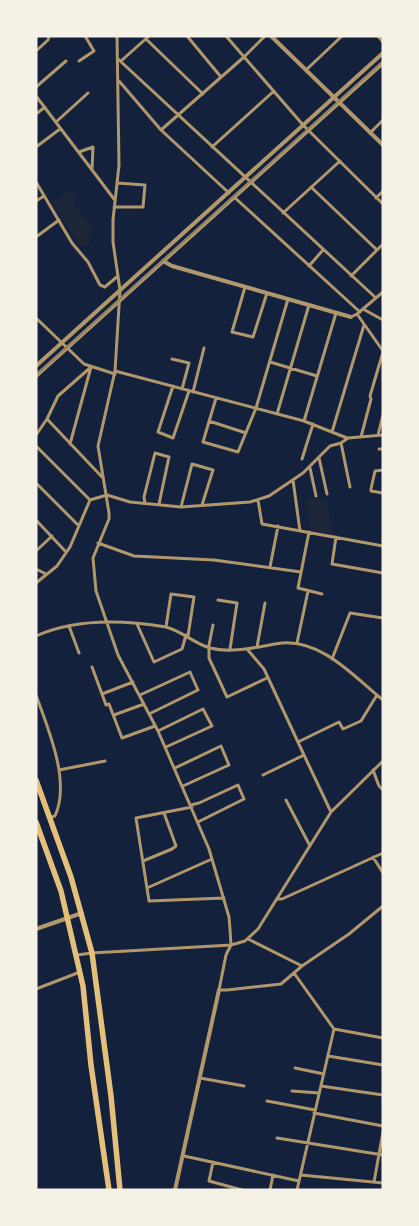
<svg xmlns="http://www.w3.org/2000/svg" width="419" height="1226" viewBox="0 0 419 1226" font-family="'Work Sans',sans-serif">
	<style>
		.green { fill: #1d2539 }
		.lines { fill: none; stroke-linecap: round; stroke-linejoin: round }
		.minor { stroke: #b1986c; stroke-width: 3 }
		.tertiary { stroke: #b1986c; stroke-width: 4 }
		.trunk { stroke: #e5c07b; stroke-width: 5.5 }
		.rail { stroke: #918062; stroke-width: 2 }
	</style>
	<rect width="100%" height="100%" fill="#14213d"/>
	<!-- green -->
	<path class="green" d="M71 190 77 198 73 202 95 232 89 236 90 244 80 246 52 203Z
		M326 497 333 535 310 531 307 500Z"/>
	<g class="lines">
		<!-- minor -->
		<path class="minor" d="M117 36 119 165 113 220V242L120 290 115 371 98 446 109 513V519L93 558 96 591 118 655 158 731 209 849 229 917 230 929 231 945 226 955 219 990H227L281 984 302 966 349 934 383 906
			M187 36 221 77
			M226 36 303 125 383 204
			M378 36 383 42
			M146 39 203 94
			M36 51 48 40 49 36
			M118 59 376 298
			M79 61 94 51 85 36
			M121 61 149 36
			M306 70 342 36
			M119 81 161 130 229 193
			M36 87 66 61
			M36 96 114 199
			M36 114 45 107
			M56 122 88 93
			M161 130 244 57 265 36
			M370 133 383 120
			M36 147 60 129
			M212 147 274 91
			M79 152 93 147 92 170
			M36 182 72 243 88 262 100 285 105 287 106 286 118 276
			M311 187 377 250
			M234 197 360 312
			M376 198 383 191
			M36 201 44 196
			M114 207H143L145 185 117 183
			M283 213 340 161
			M36 237 59 220
			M309 266 323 250
			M351 276 383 244
			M245 287 232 332 253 337 267 293
			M363 309 383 320
			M357 314 383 351
			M351 317 357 314 383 292
			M36 318 84 364 115 374
			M172 359 189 363 182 389
			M270 362 317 376
			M115 371 304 421 347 438
			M173 386 158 432 173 438 189 391
			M193 392 204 348
			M216 398 203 442 238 452 256 408 288 299
			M277 414 309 305
			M47 419 102 477
			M209 421 246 433
			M304 421 336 313
			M332 432 364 325
			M36 435 47 419 58 396 91 367 70 444
			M378 435 383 415
			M361 437 371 399 370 396 383 352
			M341 443 350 487
			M36 446 90 500
			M379 449H383
			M319 458 327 494
			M302 459 313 424
			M310 468 316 496
			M383 470 375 471 371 489V491L383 493
			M293 480 300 531
			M36 483 78 525
			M258 500 262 524 383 546
			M145 503 144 497 155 453 169 457 159 504
			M181 507 192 464 213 470 202 505
			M36 520 66 552
			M309 532 298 588 322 594
			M336 537 332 564 383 573
			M98 543 134 556 214 560 301 572
			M36 551 52 536
			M270 567 278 526
			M36 569 46 574
			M36 583 57 566 70 547 90 500 107 495 130 502 181 507 250 502 269 496 303 473 330 446 341 443 348 438 383 435
			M218 600 237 603 230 649
			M137 624 154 662 182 649 186 635
			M213 625 209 645V658L227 697 267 678
			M69 626 79 653
			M166 627 171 594 194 597 188 636
			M36 636C76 618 124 620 166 627 182 631 195 644 210 648 234 654 259 646 282 643 323 640 354 677 383 700
			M297 643 308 591
			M257 647 265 603
			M247 649 264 669 304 755 263 775
			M332 659 350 613 383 618
			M92 667 106 705 109 704 122 738 155 726
			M102 694 133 682
			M36 695C48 729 71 781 55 816L51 817
			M140 695 190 672 198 690 149 714
			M114 715 144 704
			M158 731 203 709 212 726 166 747
			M298 742 339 722 343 729 361 721 377 695
			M304 755 331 812
			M175 768 221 746 229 765 183 786
			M59 770 105 761
			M373 770 379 786 383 790
			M286 800 310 846
			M191 805 199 803 238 785 244 799 198 822
			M192 807 136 818 149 901 224 898
			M373 857 383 873
			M143 861 172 849 176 846 164 813
			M147 888 212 859
			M277 899H282L383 853
			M248 939 302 966
			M77 955 92 953 231 945 245 941 258 929 331 812 383 761
			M294 973 334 1029 383 1038
			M36 989 80 972
			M328 1056 383 1065
			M295 1068 324 1074
			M200 1078 244 1086
			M321 1086 383 1095
			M292 1091 319 1093
			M267 1101 315 1110
			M314 1113 383 1126
			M277 1138 383 1155
			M184 1156 299 1181
			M213 1162 209 1181 242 1190
			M301 1175 383 1183
			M374 1182 383 1132
			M270 1190 273 1175
			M297 1190 334 1029"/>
		<!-- tertiary -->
		<path class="tertiary" d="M271 36 383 145
			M163 261 172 266 351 317
			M36 366 383 53
			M36 376 383 63
			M36 929 82 913
			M175 1190 219 990"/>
		<!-- trunk -->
		<path class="trunk" d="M36 780 71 877 92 953 111 1096 120 1190
			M36 822 61 891 83 986 91 1065 109 1190"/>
		<!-- rail -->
		<path class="rail" d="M36 375 383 61"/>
	</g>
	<!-- border -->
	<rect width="419" height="1226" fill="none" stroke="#f6f1e7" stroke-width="75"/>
</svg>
